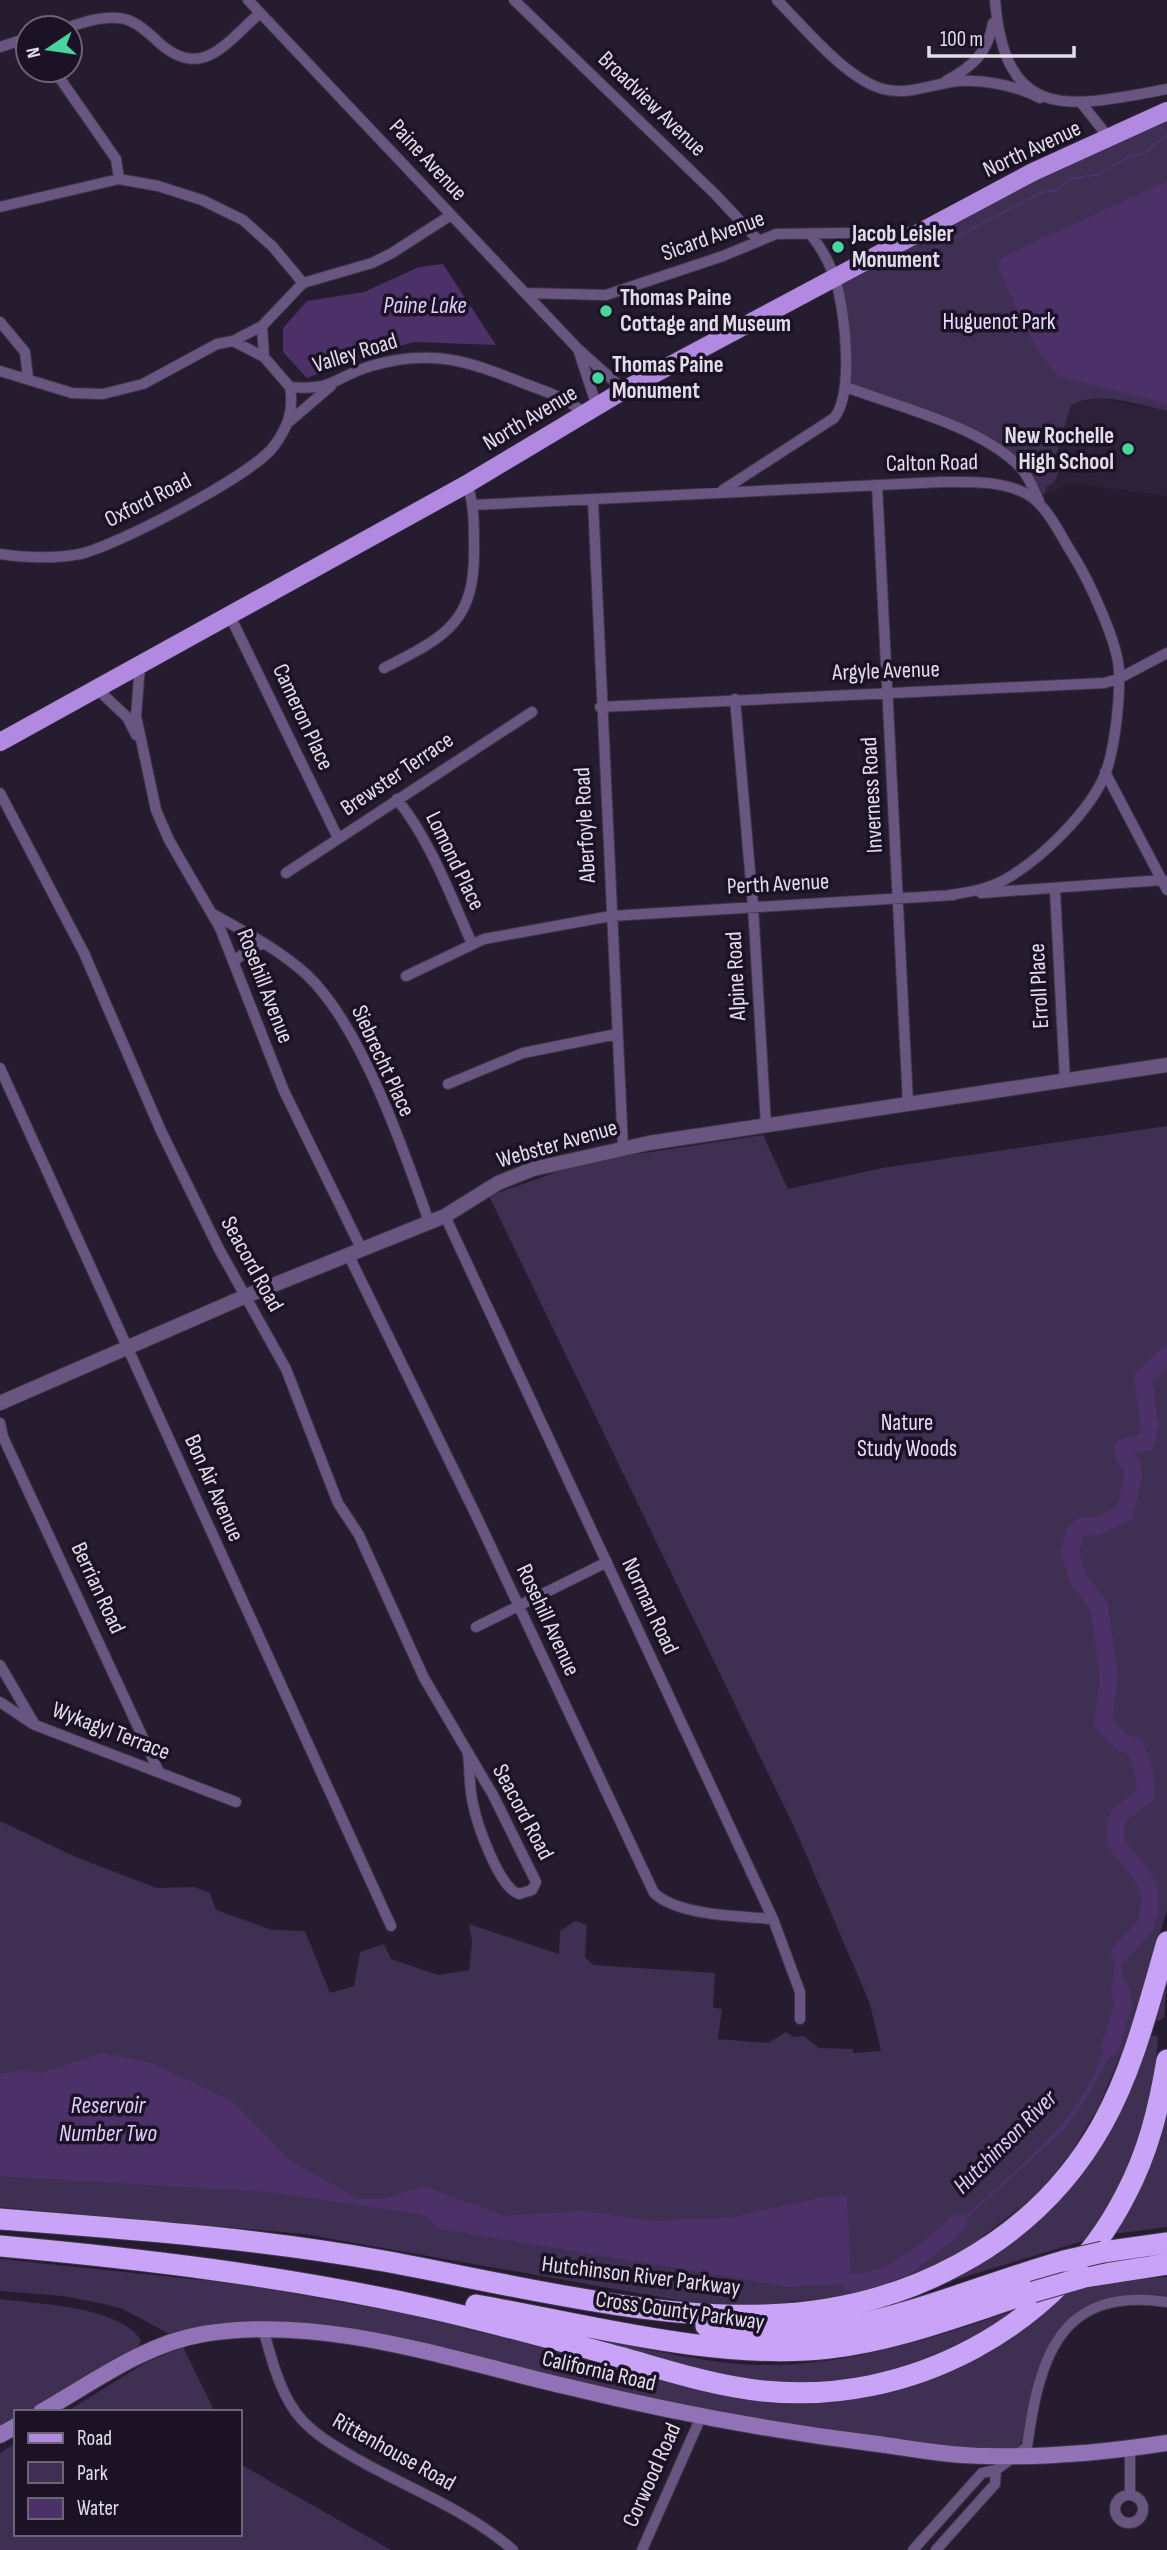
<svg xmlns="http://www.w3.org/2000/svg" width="1167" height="2550" viewBox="0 0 1167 2550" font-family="'Sofia Sans Condensed',sans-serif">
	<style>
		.built { fill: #2d213a }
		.green { fill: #3f2f52 }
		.water { fill: #4b3168 }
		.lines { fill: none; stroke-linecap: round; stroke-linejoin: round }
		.stream { stroke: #4b3168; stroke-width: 2.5 }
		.river { stroke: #4b3168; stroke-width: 18 }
		.minor-casing { stroke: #3f3749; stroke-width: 12 }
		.tertiary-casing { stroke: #3f3749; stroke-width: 16 }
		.secondary-casing { stroke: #3f3749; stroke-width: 18 }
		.primary-casing { stroke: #3f3749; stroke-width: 19 }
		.motorway-casing { stroke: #3f3749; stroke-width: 23 }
		.minor { stroke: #685580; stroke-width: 10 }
		.tertiary { stroke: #685580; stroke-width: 14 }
		.secondary { stroke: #9172b6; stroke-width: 16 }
		.primary { stroke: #b189e0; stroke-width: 18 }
		.motorway { stroke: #c9a3f7; stroke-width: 21 }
		.motorway-bridge-casing { stroke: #3f3749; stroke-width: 23; stroke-linecap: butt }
		.motorway-bridge { stroke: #c9a3f7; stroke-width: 21 }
		.poi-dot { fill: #48d49d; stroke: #1b1325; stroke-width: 2.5 }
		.labels { text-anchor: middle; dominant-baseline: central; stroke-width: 7; stroke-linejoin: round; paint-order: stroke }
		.street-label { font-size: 23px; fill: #e2ddea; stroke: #1b1325 }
		.poi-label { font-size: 23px; font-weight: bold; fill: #e2ddea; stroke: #1b1325; text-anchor: start }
		.park-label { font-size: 23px; fill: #e9dbfe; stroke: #1b1325 }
		.water-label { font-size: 24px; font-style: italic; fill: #e1cbff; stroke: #1b1325 }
	</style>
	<rect width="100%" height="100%" fill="#251c2f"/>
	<!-- built -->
	<path class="built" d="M1083 398H1098L1167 411V496L1070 483 1044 495 1071 405Z"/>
	<!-- green -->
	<path class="green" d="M1167 108V411C1137 405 1099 390 1071 405L1054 462 1058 475 1051 485 1047 486 1044 495 1027 471 986 437 850 385 841 279Z
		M1167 1126V1910L1129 2035 1100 2104 1070 2155 1034 2197 957 2256 897 2283 848 2296 748 2306 694 2303 304 2234 0 2207V1821L78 1858 157 1888 194 1887 210 1893 216 1910 272 1930 305 1931 330 1993 354 1986 360 1952 384 1944 391 1959 438 1975 469 1970 472 1942 469 1924 559 1954 560 1931 575 1921 587 1925 585 1957 593 1965 715 1973 713 2007 722 2009 718 2039 768 2043 786 2032 794 2037 804 2036 819 2048 853 2049V2053L881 2051 870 2004 796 1831 489 1196 585 1162 763 1135 788 1189 882 1168Z
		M1167 1979 1164 2017 1159 2021 1155 2020Z
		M1148 2035 1157 2036 1158 2040 1151 2098 1133 2165 1093 2238 954 2280V2276L1036 2222Z
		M1167 2103V2227L1107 2235Z
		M0 2259 239 2284 408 2314 745 2399C835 2409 916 2394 995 2348 1010 2339 1026 2328 1039 2317 1046 2310 1053 2300 1062 2296 1093 2281 1134 2280 1167 2277V2296C1097 2286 1051 2314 1034 2383 1029 2404 1029 2428 1019 2446L1010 2451H976L751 2421 345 2331 171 2335 123 2309 99 2303 63 2296 0 2291Z
		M0 2299C38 2304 119 2306 141 2340L137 2350 30 2412H16V2420L0 2429Z
		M1022 2308 1004 2322 920 2365 832 2383 745 2382 603 2345V2341C654 2350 705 2363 757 2365 849 2367 935 2337 1022 2308Z
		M183 2347 215 2412H66L145 2363Z
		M16 2443V2534H240V2464L391 2550H0V2453Z"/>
	<!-- water -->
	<path class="water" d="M1167 181V404L1059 377C1031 348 1017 307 1000 272L999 261 1004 256Z
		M443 264 496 345 415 342 365 355 307 378 283 352V328L307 301 364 292 419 267Z
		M1139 1935 1121 1959 1126 2010 1115 2007C1117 1980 1103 1946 1139 1935Z
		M1111 2024 1127 2030 1118 2041 1085 2101 1064 2130 943 2240 942 2236C983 2198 1040 2154 1073 2110 1089 2088 1099 2063 1109 2038L1106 2031Z
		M102 2053 149 2062 232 2101 290 2160 358 2199H382L425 2186 505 2216 583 2211 655 2221 733 2217 817 2198 847 2195 851 2283 789 2287 439 2229 426 2216 419 2214 268 2192 0 2176V2074L22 2070 42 2073Z"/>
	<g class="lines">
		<!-- stream -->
		<path class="stream" d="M917 258 1040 193 1056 190 1070 179 1099 174 1125 159 1144 153 1167 135"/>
		<!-- river -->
		<path class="river" d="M1120 1953C1128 1943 1139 1935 1146 1924 1167 1858 1096 1864 1120 1814L1146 1795 1144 1772 1135 1746 1122 1743 1103 1723 1109 1677 1099 1606 1079 1580 1070 1552 1074 1535 1081 1527 1097 1526 1125 1513 1133 1477 1132 1465 1125 1458 1123 1448 1146 1442 1150 1426 1143 1378 1167 1356
			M1110 2047 1123 2006 1120 1987
			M851 2283C890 2284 931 2249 958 2223"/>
		<!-- minor casing -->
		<g class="minor-casing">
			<path id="minor" d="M248 0 578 349 624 390
				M514 0 715 194 759 241
				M777 0C804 27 846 79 883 89 905 95 929 86 951 82 979 78 1015 85 1040 98
				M995 0C1005 125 1071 107 1167 89
				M66 28C82 23 101 16 118 18 133 19 144 29 155 39 200 83 224 45 260 13
				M0 47 28 38
				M54 70 116 159 119 179
				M946 81C972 67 988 53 993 23
				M1082 104 1110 139
				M0 207 119 179 158 186 202 200 243 220 273 247 303 283
				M526 293 606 295 723 256 776 234 914 232
				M0 322 25 352 28 378
				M262 326 264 357
				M233 341 262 326 303 283 372 263 392 253 451 215
				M578 349 597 407
				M0 371 72 393 103 394 143 384 217 344 233 341 264 357 290 387C335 391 334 377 371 366 431 348 468 361 523 383 546 392 566 397 585 414
				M846 387C899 407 976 425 1017 464 1028 474 1033 488 1039 501
				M290 421 331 386
				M877 485 908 1104
				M723 490 834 418C854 393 845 320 838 289 833 270 823 250 811 235
				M593 501 623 1148
				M472 505 941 482C970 482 998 480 1025 493 1047 504 1060 535 1073 555 1088 579 1119 644 1119 672 1120 700 1115 746 1106 772 1091 811 1041 859 1006 879 989 889 969 892 950 895
				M0 554C26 558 53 559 80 554 116 546 253 475 274 446 288 427 294 410 290 387
				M229 614 338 838
				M140 665 136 716 156 810 169 840 220 928 284 1091 361 1248
				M384 668C447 636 476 622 474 544 474 524 474 503 467 484
				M96 688 127 717 136 735
				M735 699 753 906 766 1126
				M600 707 1104 683 1118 679 1167 653
				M1105 772 1167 890
				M0 793 84 953 161 1131 219 1249 286 1369 338 1503 359 1535 424 1678 493 1795 536 1882 532 1890 519 1894C499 1888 477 1824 473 1804 469 1788 470 1771 468 1754
				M397 799C431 842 450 894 472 944
				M286 873 532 712
				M1055 890 1065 1081
				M981 893 1163 880
				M213 914C245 932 280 950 307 975 361 1026 404 1150 429 1222
				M233 962 252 947 263 944
				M406 976 484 939 611 916 954 895
				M0 1068 391 1926
				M448 1084 523 1053 617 1034
				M445 1216 773 1919 800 1992V2019
				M348 1254 474 1511 654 1893C679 1916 739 1916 773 1919
				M0 1423 3 1437 159 1772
				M476 1627 607 1562
				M0 1665 35 1725 236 1802
				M0 1702 33 1724
				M264 2332C272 2361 281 2397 302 2420 316 2435 333 2445 350 2455 404 2487 465 2508 513 2550
				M1130 2494V2448
				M1115 2509a14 14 0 1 1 28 0a14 14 0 1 1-28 0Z
				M642 2550 701 2417
				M913 2550 982 2473 996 2470 1027 2447C1039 2358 1059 2286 1167 2302
				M936 2550 995 2484 996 2470"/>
		</g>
		<!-- tertiary casing -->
		<g class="tertiary-casing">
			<path id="tertiary" d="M0 1403 246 1296 445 1216 498 1183 533 1169 649 1143 1167 1065"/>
		</g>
		<!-- secondary casing -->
		<g class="secondary-casing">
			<path id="secondary" d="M41 2412C92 2383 144 2344 203 2334 325 2314 451 2360 569 2387 671 2412 773 2431 878 2444 914 2449 951 2456 987 2456 1048 2458 1108 2452 1167 2443
				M0 2435 16 2426"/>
		</g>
		<!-- primary casing -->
		<g class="primary-casing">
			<path id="primary" d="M0 742 467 484 624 390 1033 172 1167 111"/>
		</g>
		<!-- motorway casing -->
		<g class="motorway-casing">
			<path id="motorway" d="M0 2219C128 2229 257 2238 384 2261 504 2283 644 2319 765 2315 903 2311 1035 2246 1103 2123 1134 2067 1149 2003 1167 1942
				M0 2246C143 2259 285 2276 425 2307 492 2322 557 2340 623 2358 669 2371 715 2386 763 2391 909 2406 1057 2328 1125 2196 1148 2153 1159 2108 1167 2060
				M1103 2252 1167 2243
				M1085 2277 1167 2264
				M476 2305C585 2324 719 2361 829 2348 899 2340 966 2313 1033 2292
				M706 2326C828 2357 950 2293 1064 2261"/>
		</g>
		<!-- minor -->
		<use href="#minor" class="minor"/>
		<!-- tertiary -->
		<use href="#tertiary" class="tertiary"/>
		<!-- secondary -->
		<use href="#secondary" class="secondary"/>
		<!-- primary -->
		<use href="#primary" class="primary"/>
		<!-- motorway -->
		<use href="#motorway" class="motorway"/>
		<!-- motorway-bridge casing -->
		<g class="motorway-bridge-casing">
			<path id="motorway-bridge" d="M1064 2261 1103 2252
				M1033 2292 1085 2277"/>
		</g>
		<!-- motorway-bridge -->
		<use href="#motorway-bridge" class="motorway-bridge"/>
	</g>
	<!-- markers -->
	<g class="poi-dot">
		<circle cx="838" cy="247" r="7"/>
		<circle cx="606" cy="311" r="7"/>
		<circle cx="598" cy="378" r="7"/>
		<circle cx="1128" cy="449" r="7"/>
	</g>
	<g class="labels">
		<!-- street labels -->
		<g class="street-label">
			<text transform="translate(652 104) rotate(44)">Broadview Avenue</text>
			<text transform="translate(1032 149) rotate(-25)">North Avenue</text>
			<text transform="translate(428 160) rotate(47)">Paine Avenue</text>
			<text transform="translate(713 236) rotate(-20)">Sicard Avenue</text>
			<text transform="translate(355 353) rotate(-17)">Valley Road</text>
			<text transform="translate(530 418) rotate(-31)">North Avenue</text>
			<text transform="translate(932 463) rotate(-1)">Calton Road</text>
			<text transform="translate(148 500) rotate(-27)">Oxford Road</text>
			<text transform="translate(886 671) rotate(-2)">Argyle Avenue</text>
			<text transform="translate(303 717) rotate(65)">Cameron Place</text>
			<text transform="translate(397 774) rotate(-34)">Brewster Terrace</text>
			<text transform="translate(872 795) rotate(-93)">Inverness Road</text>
			<text transform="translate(585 825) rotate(-93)">Aberfoyle Road</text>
			<text transform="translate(455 861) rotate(64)">Lomond Place</text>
			<text transform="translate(778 884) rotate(-3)">Perth Avenue</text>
			<text transform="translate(736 976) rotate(-93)">Alpine Road</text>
			<text transform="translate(265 986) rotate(69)">Rosehill Avenue</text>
			<text transform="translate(1039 986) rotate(-93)">Erroll Place</text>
			<text transform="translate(383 1061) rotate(65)">Siebrecht Place</text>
			<text transform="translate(557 1144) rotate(-16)">Webster Avenue</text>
			<text transform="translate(252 1264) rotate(61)">Seacord Road</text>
			<text transform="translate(214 1488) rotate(66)">Bon Air Avenue</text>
			<text transform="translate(98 1588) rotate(65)">Berrian Road</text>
			<text transform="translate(650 1606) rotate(65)">Norman Road</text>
			<text transform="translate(548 1620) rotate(65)">Rosehill Avenue</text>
			<text transform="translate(111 1731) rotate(21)">Wykagyl Terrace</text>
			<text transform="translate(523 1812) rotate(62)">Seacord Road</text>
			<text transform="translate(641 2276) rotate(7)">Hutchinson River Parkway</text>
			<text transform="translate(680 2311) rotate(8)">Cross County Parkway</text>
			<text transform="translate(599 2371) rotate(13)">California Road</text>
			<text transform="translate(394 2452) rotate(29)">Rittenhouse Road</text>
			<text transform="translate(652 2475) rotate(-66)">Corwood Road</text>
		</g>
		<!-- poi labels -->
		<g class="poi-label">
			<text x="852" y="234">Jacob Leisler<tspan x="852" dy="26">Monument</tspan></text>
			<text x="620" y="298">Thomas Paine<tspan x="620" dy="26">Cottage and Museum</tspan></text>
			<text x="612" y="365">Thomas Paine<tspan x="612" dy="26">Monument</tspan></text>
			<text x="1114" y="436" text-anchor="end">New Rochelle<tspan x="1114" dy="26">High School</tspan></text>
		</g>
		<!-- park labels -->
		<g class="park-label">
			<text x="999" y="322">Huguenot Park</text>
			<text x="907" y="1423">Nature<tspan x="907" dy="26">Study Woods</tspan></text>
		</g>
		<!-- water labels -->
		<g class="water-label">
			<text x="425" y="305">Paine Lake</text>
			<text x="108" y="2105">Reservoir<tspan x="108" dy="28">Number Two</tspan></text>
			<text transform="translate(1005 2142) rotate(-45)">Hutchinson River</text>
		</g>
	</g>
	<!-- legend -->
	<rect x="14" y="2410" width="228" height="126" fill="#1b1325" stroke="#6b6474" stroke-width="2"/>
	<rect x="28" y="2433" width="35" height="10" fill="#b189e0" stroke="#6b6474" stroke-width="2"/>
	<text x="77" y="2445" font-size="21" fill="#e2ddea">Road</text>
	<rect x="28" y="2462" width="35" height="21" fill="#3f2f52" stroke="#6b6474" stroke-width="2"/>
	<text x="77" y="2480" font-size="21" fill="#e2ddea">Park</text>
	<rect x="28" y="2498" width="35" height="21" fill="#4b3168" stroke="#6b6474" stroke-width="2"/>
	<text x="77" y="2515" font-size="21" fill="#e2ddea">Water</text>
	<!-- north arrow -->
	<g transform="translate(49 49) rotate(257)"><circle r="33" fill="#1b1325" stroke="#6b6474" stroke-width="2"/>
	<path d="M0-5L12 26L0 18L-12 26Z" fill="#48d49d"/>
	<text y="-10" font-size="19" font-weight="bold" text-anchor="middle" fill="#e2ddea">N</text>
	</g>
	<!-- scale -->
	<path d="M929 46v10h145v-10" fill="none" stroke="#e2ddea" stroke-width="3.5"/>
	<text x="940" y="46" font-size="21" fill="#e2ddea" stroke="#1b1325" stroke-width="5" paint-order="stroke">100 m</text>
</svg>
